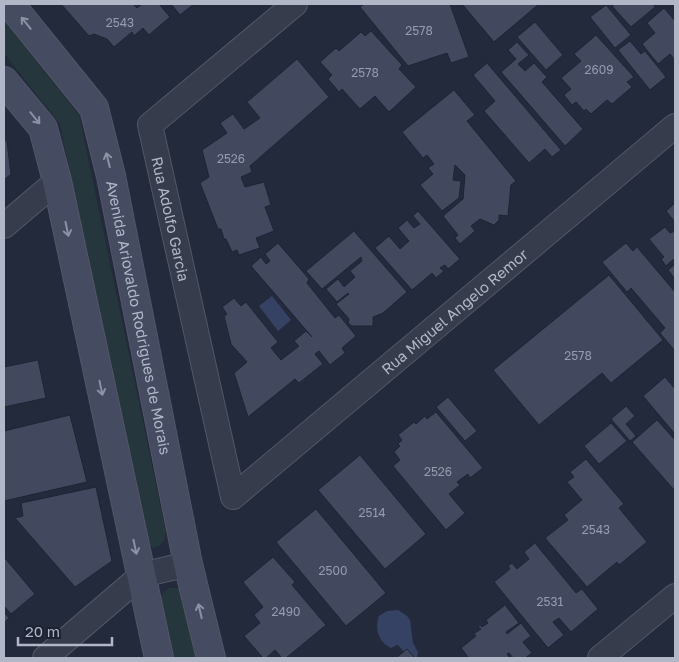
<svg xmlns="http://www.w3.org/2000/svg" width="679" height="662" viewBox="0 0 679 662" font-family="'Golos Text',sans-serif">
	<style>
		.green { fill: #25373d }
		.water { fill: #364263 }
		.building { fill: #42495f; stroke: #1e2433 }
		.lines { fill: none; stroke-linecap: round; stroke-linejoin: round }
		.street-casing { stroke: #525767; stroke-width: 26 }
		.secondary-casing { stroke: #525767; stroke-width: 30 }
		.street { stroke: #373c4d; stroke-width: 24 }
		.secondary { stroke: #454b60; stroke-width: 28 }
		.oneway { stroke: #8c91a4 }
		.labels { text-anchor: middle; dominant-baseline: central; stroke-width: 4.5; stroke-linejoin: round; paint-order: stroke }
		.number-label { font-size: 12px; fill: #969cae }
		.street-label { font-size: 15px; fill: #b2b7c8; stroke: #1c2231 }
	</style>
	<rect width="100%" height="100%" fill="#232a3c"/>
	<!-- green -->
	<path class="green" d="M4 21 79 115 165 528C166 539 165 544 154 548L147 544 60 124 4 53Z
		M170 588H178L183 595 197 658H174L161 597 163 592Z"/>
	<!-- water -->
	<path class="water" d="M272 296 291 320 278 331 259 306Z
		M398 610 407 616 410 620 413 643 418 652 417 658H409L399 646 397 645 391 648C379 643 374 628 379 616L387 611Z"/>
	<!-- building -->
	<path class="building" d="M61 4H133L137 8 142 4H159L170 17 149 35 143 28 134 36 132 32 114 47 107 39 94 34 89 36Z
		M171 4H194L180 15Z
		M364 4H450L469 57 451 63 447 53 408 66 360 7Z
		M462 4H539L494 42Z
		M615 4H653L655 7 631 27 612 6Z
		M606 5 631 35 615 48 590 17Z
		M664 8 675 21V60L670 54 658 64 642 44 655 33 647 23Z
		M535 22 563 55 546 70 517 37Z
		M371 31 402 65 399 69 416 87 389 112 375 96 360 109 342 89 339 92 328 79 332 75 320 62 336 48 339 51 361 32 365 36Z
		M596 35 634 77 627 82 632 87 612 104 607 100 591 114 586 109 584 111 576 102 572 105 564 95 571 89 561 78 581 61 574 54Z
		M630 41 641 54 645 51 666 77 650 90 618 50Z
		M517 42 529 55 518 64 525 71 534 63 547 77 542 82 583 129 565 146 501 72 516 59 508 50Z
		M297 59 329 97 250 166 252 172 241 177 245 187 264 182 271 205 265 207 274 231 256 238 260 248 239 255 237 250 232 252 226 239H224L221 229H218L200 183 209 177 202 150 227 133 220 123 233 114 244 129 260 118 247 102Z
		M487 63 561 150 552 157 545 149 529 163 484 111 495 101 473 75Z
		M454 90 475 115 467 121 516 181 511 185 508 216 499 215V220L494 225 480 219 471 226 475 231 460 244 455 238 458 235 443 216 463 199 465 175 455 165 453 180 461 181 459 198 442 211 420 185 433 174 428 168 434 164 427 155 423 158 402 132Z
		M4 138 7 142 11 174 4 180Z
		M675 203V222L666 211Z
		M418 211 460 259 448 269 445 265 440 268 444 271 436 278 432 273 412 290 375 248 389 236 400 249 409 241 398 228 407 220 414 228 420 224 413 216Z
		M665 227 670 233 675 231V258L666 266 661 259 664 257 649 239Z
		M354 231 407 292 383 313 373 317V326H352L348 323 349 319 336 304 349 294 348 293 337 302 326 289 338 279 344 287 355 277 350 271 362 261 361 257 322 289 306 271Z
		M278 243 309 279 307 283 335 318 339 315 356 336 342 348 345 353 330 365 319 351 315 354 323 364 299 383 295 379 248 417 234 373 247 362 231 344 224 316 227 314 222 307 234 298 241 306 246 302 278 342 271 348 281 360 299 346 294 341 306 331 312 337 251 266 261 257 266 264 270 261 265 254Z
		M626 243 633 251 637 247 675 292V351L660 333 665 328 631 288 627 292 602 262Z
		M675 264V279L668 270Z
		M609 275 663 340 611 383 602 373 539 425 493 370Z
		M38 360 46 398 4 407V367Z
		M665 377 675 389V434L643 396Z
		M448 397 477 431 465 441 436 407Z
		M626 406 635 416 626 424 636 436 630 441 611 419Z
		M436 412 483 468 470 478 468 474 457 482 460 485 449 494 465 513 446 530 393 466 400 460 394 452 400 446 398 444 402 440 398 435 414 422 416 424 425 416 427 419Z
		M70 415 87 482 4 501V431Z
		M657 420 675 440V491L632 442Z
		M611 423 627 441 599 464 584 446Z
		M360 455 426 534 385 569 318 490Z
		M586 459 624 504 619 508 647 542 619 565 617 562 587 587 545 538 568 520 564 515 582 500 567 482 574 477 570 472Z
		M96 487 112 561 75 587 15 518 23 516 21 503Z
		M316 509 386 593 346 626 276 542Z
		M535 543 576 593 582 589 598 609 571 632 559 618 553 622 564 635 548 648 494 582 510 569 508 566 512 563 517 569 529 559 524 552Z
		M4 557 35 594 11 614 4 606Z
		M273 557 295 582 292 585 326 625 286 658H282L275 650 266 658H263L244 636 260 623 254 615 263 607 243 582Z
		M505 605 519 623 506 632 507 634 521 623 531 636 523 642 532 653 525 658H513L509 653 507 654 510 658H469L461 648 476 636 472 631 475 633 481 629 478 627 480 625 482 627 488 623 486 620Z
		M4 612 9 618 4 623Z
		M407 649 415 658H396Z"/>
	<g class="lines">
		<!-- street casing -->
		<g class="street-casing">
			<g id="street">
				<path id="s1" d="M295 4 150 125 233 497 675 126"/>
				<path d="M4 226 57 181"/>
				<path d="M45 658 142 575 188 564"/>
				<path d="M600 658 675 596"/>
			</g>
		</g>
		<!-- secondary casing -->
		<g class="secondary-casing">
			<g id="secondary">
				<path id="s2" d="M10 4 94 108 111 176 188 564 211 658"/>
				<path d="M4 81 43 128 57 181 159 658"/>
			</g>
		</g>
		<!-- street -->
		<use href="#street" class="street"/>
		<!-- secondary -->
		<use href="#secondary" class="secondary"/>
	</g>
	<!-- one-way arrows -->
	<defs><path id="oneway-shaft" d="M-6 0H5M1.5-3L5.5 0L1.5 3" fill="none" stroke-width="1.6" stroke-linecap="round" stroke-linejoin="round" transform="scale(1.25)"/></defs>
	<g class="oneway">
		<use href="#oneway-shaft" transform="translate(26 23) rotate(-129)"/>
		<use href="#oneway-shaft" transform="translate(35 118) rotate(51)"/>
		<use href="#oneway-shaft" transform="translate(108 160) rotate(-104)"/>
		<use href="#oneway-shaft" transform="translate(67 229) rotate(78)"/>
		<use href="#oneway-shaft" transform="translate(101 388) rotate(78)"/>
		<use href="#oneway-shaft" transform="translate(135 547) rotate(78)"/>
		<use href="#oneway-shaft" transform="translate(200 611) rotate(-103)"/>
	</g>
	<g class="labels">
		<!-- number labels -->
		<g class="number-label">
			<text x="120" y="22">2543</text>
			<text x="419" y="30">2578</text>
			<text x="599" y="69">2609</text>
			<text x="365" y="72">2578</text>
			<text x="231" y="158">2526</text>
			<text x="578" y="355">2578</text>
			<text x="438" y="471">2526</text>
			<text x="372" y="512">2514</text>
			<text x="596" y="529">2543</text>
			<text x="333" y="570">2500</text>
			<text x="550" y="601">2531</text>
			<text x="286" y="611">2490</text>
		</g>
		<!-- street labels -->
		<g class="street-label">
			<text stroke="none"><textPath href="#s1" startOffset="285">Rua Adolfo Garcia</textPath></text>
			<text stroke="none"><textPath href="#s1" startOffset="859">Rua Miguel Angelo Remor</textPath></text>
			<text stroke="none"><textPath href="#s2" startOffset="348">Avenida Ariovaldo Rodrigues de Morais</textPath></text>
		</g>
	</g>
	<!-- border -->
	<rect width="679" height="662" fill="none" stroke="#b2b7c8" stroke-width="10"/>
	<!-- scale -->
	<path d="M18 637v8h94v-8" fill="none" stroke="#b2b7c8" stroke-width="2.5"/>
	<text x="25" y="637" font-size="15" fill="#b2b7c8" stroke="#1c2231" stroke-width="4" paint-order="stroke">20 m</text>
</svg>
